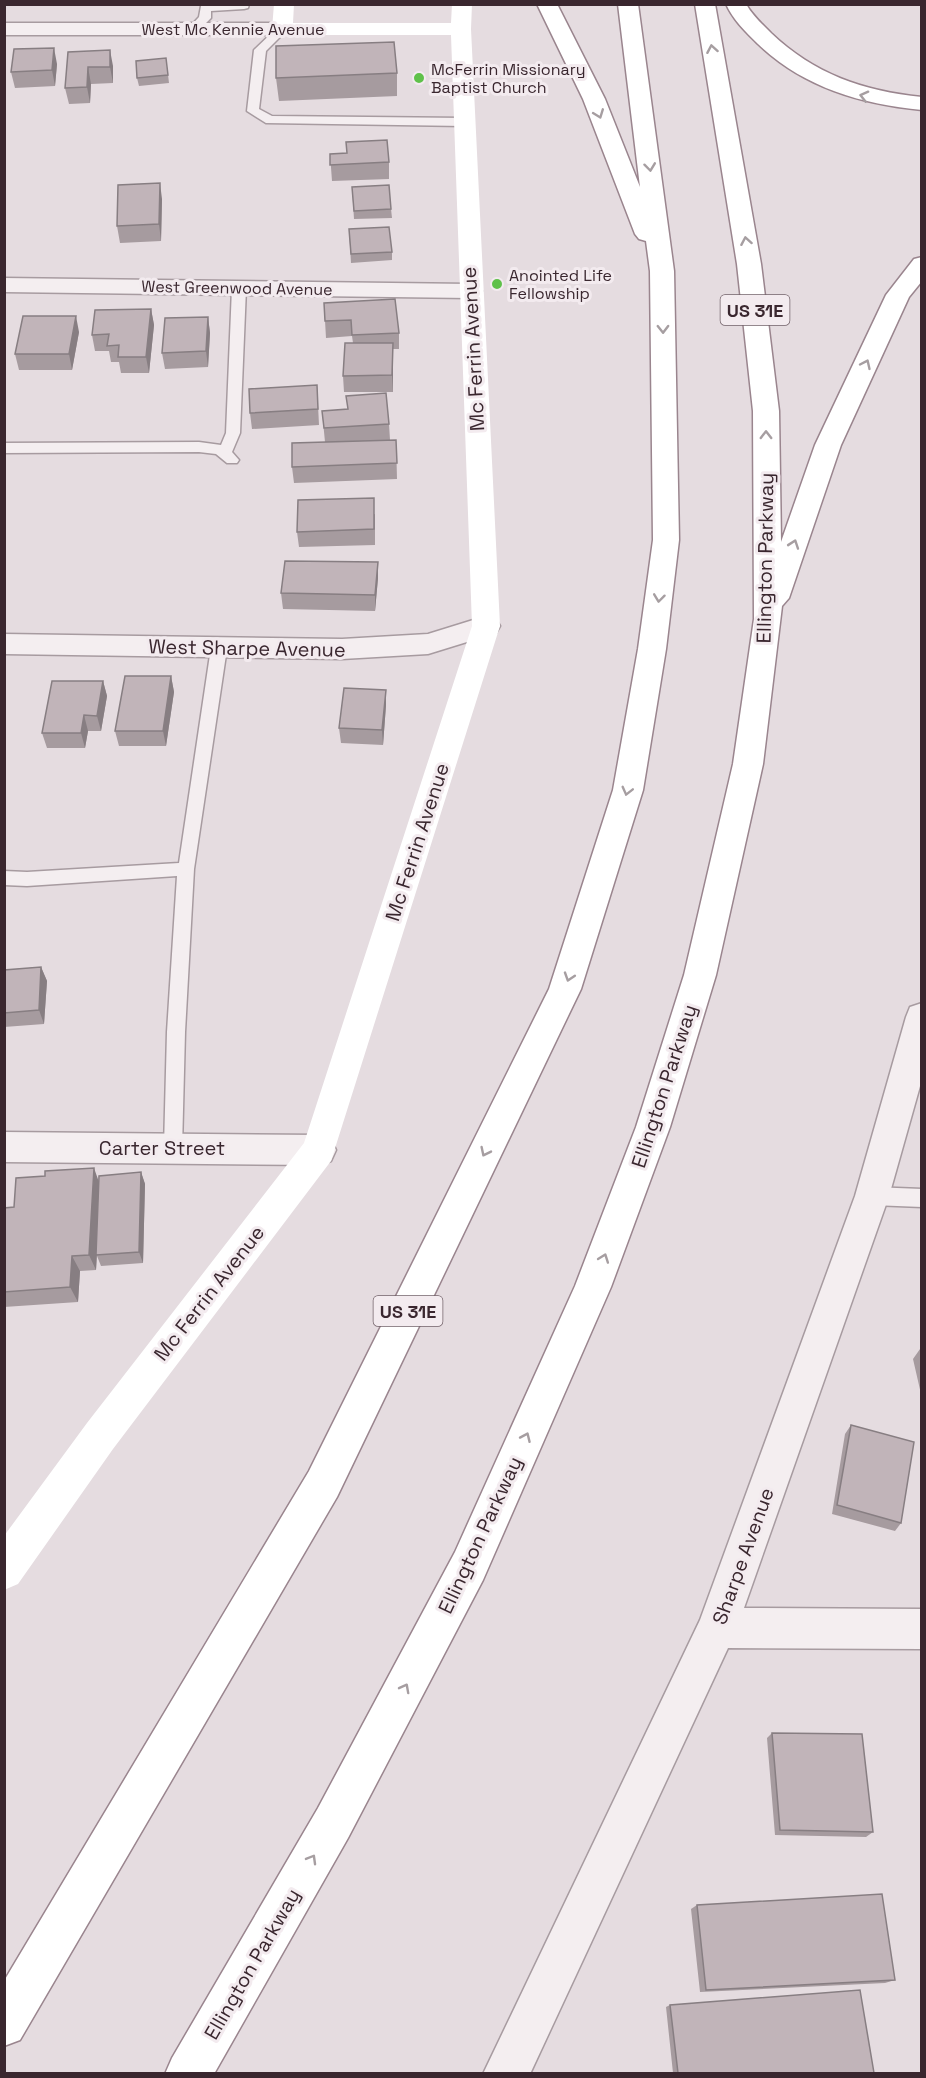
<svg xmlns="http://www.w3.org/2000/svg" width="926" height="2078" viewBox="0 0 926 2078" font-family="'Space Grotesk',sans-serif">
	<style>
		.lines { fill: none; stroke-linecap: round; stroke-linejoin: round }
		.lane-casing { stroke: #a79ba0; stroke-width: 3 }
		.street-casing { stroke: #a79ba0; stroke-width: 3 }
		.highway-casing { stroke: #9a858e; stroke-width: 3 }
		.lane { fill: #f4eef0; fill-rule: evenodd }
		.street { fill: #f4eef0; fill-rule: evenodd }
		.secondary { fill: #fff; fill-rule: evenodd }
		.highway { fill: #fff; fill-rule: evenodd }
		.wall { fill: #a69b9f }
		.shaded-wall { fill: #877e82 }
		.building { fill: #c1b4b9; stroke: #877e82; stroke-width: 1.5 }
		.oneway { stroke: #a69ea1 }
		.poi-dot { fill: #5fc14a; stroke: #f3ebef; stroke-width: 2 }
		.labels { text-anchor: middle; dominant-baseline: central; stroke-width: 6; stroke-linejoin: round; paint-order: stroke }
		.far-street-label { font-size: 16px; fill: #3a272f; stroke: #f3ebef }
		.far-poi-label { font-size: 16px; fill: #3a272f; stroke: #f3ebef; text-anchor: start }
		.shield { fill: #f3ebef; stroke: #726269; stroke-width: 1.5 }
		.shield-label { font-size: 18px; font-weight: bold; fill: #3a272f }
		.street-label { font-size: 20px; fill: #3a272f; stroke: #f3ebef }
	</style>
	<rect width="100%" height="100%" fill="#e5dce0"/>
	<g class="lines">
		<!-- lane casing -->
		<g class="lane-casing">
			<path id="lane" d="M249 4 248 8 244 9 211 11V18L197 32H189L187 30 199 17 201 6Z
				M282 26 288 29 266 51 259 109 272 116 464 118 470 122 464 126 266 123 247 111 254 50 278 27Z
				M239 284 246 288 240 433 232 452 239 460 237 463H227L216 454 199 452 4 453V443L199 442 221 445 226 433 232 288Z
				M219 642 224 644 227 648 194 869 185 1032 182 1148 180 1154 173 1156 166 1154 164 1148 167 1032 177 876 27 886 4 885V871L27 872 179 863 211 648 214 644Z
				M872 1187 922 1189V1207L872 1205 865 1202 862 1196 865 1190Z"/>
		</g>
		<!-- street casing -->
		<g class="street-casing">
			<path id="street" d="M4 23H282L289 25 292 29 289 33 282 35H4Z
				M4 278 470 284 478 286 482 291 478 296 470 298 4 292Z
				M486 616 496 619 500 626 496 633 428 654 342 659 4 654V634L342 639 428 634Z
				M922 1003V1079L889 1196 744 1608 922 1609V1649L728 1648 530 2074H483L700 1620 855 1196 906 1017 910 1007Z
				M4 1132 319 1135 331 1139 336 1150 331 1161 319 1165 4 1162Z"/>
		</g>
		<!-- highway casing -->
		<g class="highway-casing">
			<path id="highway" d="M537 4H557L605 99 640 187 618 4H638L674 271 679 540 666 649 643 790 581 989 337 1497 20 2040 4 2046V1981L309 1471 549 989 613 790 638 649 653 540 650 271 646 241 639 239 635 234 583 99Z
				M695 4H715L761 264 779 411 781 542 815 445 886 295 914 259 922 257V281L909 297 841 445 789 598 782 606 763 764 716 975 670 1127 611 1287 483 1580 348 1838 214 2074H165L172 2058 318 1808 455 1552 575 1286 636 1127 684 975 733 764 754 619 753 411 737 264Z
				M726 4H746C752 15 762 24 771 33 814 74 863 91 922 97V110C860 104 803 87 758 44 746 32 733 20 726 4Z"/>
		</g>
		<!-- lane -->
		<use href="#lane" class="lane"/>
		<!-- street -->
		<use href="#street" class="street"/>
		<!-- secondary -->
		<path class="secondary" d="M274 4H294L293 23H451L452 4H472L471 29 500 626 331 1161 113 1449 18 1584 4 1590V1536L87 1423 304 1143 472 626 451 35H282L275 33 272 29Z"/>
		<!-- highway -->
		<use href="#highway" class="highway"/>
	</g>
	<!-- wall -->
	<path class="wall" d="M68 52 113 66V83L91 84 90 103 69 104 65 88Z
		M166 58 169 83 139 86 137 78Z
		M57 64 55 86 15 88 11 72Z
		M397 73V96L279 101 276 78Z
		M330 154 389 162V179L332 181Z
		M352 187 391 209 392 218 354 219Z
		M162 199 161 241 120 243 117 226Z
		M349 229 392 252V260L351 263Z
		M324 303 399 333V349H393V392H344L343 376 353 343 352 336 326 338Z
		M151 309 154 325 149 373H121L119 362H111L109 351H95L92 335Z
		M208 317 210 333 208 367 165 369 162 353Z
		M79 332 72 370H19L15 354Z
		M317 385 319 425 252 429 250 413Z
		M322 411 389 424 390 440H396L397 479 294 483 292 467 325 442Z
		M375 514V545L299 547 297 532Z
		M378 562V578L375 611 283 609 281 593Z
		M171 676 174 692 166 746H119L115 731Z
		M103 681 107 696 101 731H88L85 748H47L42 733Z
		M386 705 383 745 341 743 339 728Z
		M41 967 47 981 44 1024 4 1027V970Z
		M141 1172 145 1184 143 1263 101 1266 97 1256 96 1270 80 1271 78 1302 4 1307V1208L14 1207Z
		M920 1349H921V1394L913 1359Z
		M851 1425 901 1523 895 1531 832 1514 845 1434Z
		M772 1733 873 1832 866 1837 775 1835 767 1738Z
		M697 1905 895 1980 885 1983 700 1992 691 1909Z
		M670 2005 874 2073H673L666 2007Z"/>
	<!-- shaded-wall -->
	<path class="shaded-wall" d="M54 48 57 64 55 86 52 70Z
		M110 50 113 66V83L110 67Z
		M88 67 91 84 90 103 87 87Z
		M160 183 162 199 161 241 159 224Z
		M151 309 154 325 149 373 146 357Z
		M76 316 79 332 72 370 69 354Z
		M208 317 210 333 208 367 206 351Z
		M393 343V392L392 375Z
		M378 562V578L375 611V595Z
		M171 676 174 692 166 746 163 731Z
		M103 681 107 696 101 731 97 716Z
		M386 690V705L383 745 382 730Z
		M84 715 88 731 85 748 81 733Z
		M41 967 47 981 44 1024 39 1010Z
		M94 1168 100 1185 96 1270 89 1255Z
		M141 1172 145 1184 143 1263 139 1252Z
		M72 1256 80 1271 78 1302 70 1287Z"/>
	<!-- building -->
	<path class="building" d="M394 42 397 73 276 78V46Z
		M54 48 52 70 11 72 14 49Z
		M110 50V67H88L87 87 65 88 68 52Z
		M166 58 168 75 137 78 136 61Z
		M387 140 389 162 330 165V154L347 153 346 142Z
		M160 183 159 224 117 226 118 185Z
		M389 185 391 209 354 211 352 187Z
		M389 227 392 252 351 254 349 229Z
		M395 299 399 333 352 335 351 320 325 321 324 303Z
		M151 309 146 357H118L119 345 107 346 109 334 92 335 95 310Z
		M23 316H76L69 354H15Z
		M208 317 206 351 162 353 165 318Z
		M345 343H393L392 375 343 376Z
		M317 385 318 409 250 413 249 389Z
		M386 393 389 424 324 428 322 411 348 409 346 396Z
		M396 440 397 463 292 467V443Z
		M374 498V529L297 532 298 500Z
		M285 561 378 562 375 595 281 593Z
		M125 676H171L163 731H115Z
		M52 681H103L97 716 84 715 81 733H42Z
		M344 688 386 690 382 730 339 728Z
		M41 967 39 1010 4 1013V970Z
		M94 1168 89 1255 72 1256 70 1287 4 1292V1208L14 1207 16 1178 45 1176V1171Z
		M141 1172 139 1252 96 1255 99 1176Z
		M851 1425 914 1442 901 1523 837 1505Z
		M772 1733 862 1734 873 1832 780 1830Z
		M882 1894 895 1980 706 1990 697 1905Z
		M860 1990 874 2073H678L670 2005Z"/>
	<!-- one-way arrows -->
	<defs><path id="oneway-chevron" d="M-2-3.5L2.5 0L-2 3.5" fill="none" stroke-width="1.6" stroke-linecap="round" stroke-linejoin="round" transform="scale(1.5)"/></defs>
	<g class="oneway">
		<use href="#oneway-chevron" transform="translate(712 49) rotate(-100)"/>
		<use href="#oneway-chevron" transform="translate(864 96) rotate(-166)"/>
		<use href="#oneway-chevron" transform="translate(599 114) rotate(69)"/>
		<use href="#oneway-chevron" transform="translate(650 167) rotate(83)"/>
		<use href="#oneway-chevron" transform="translate(746 241) rotate(-100)"/>
		<use href="#oneway-chevron" transform="translate(663 329) rotate(89)"/>
		<use href="#oneway-chevron" transform="translate(866 364) rotate(-65)"/>
		<use href="#oneway-chevron" transform="translate(766 435) rotate(-90)"/>
		<use href="#oneway-chevron" transform="translate(794 544) rotate(-71)"/>
		<use href="#oneway-chevron" transform="translate(659 598) rotate(97)"/>
		<use href="#oneway-chevron" transform="translate(627 791) rotate(104)"/>
		<use href="#oneway-chevron" transform="translate(569 977) rotate(108)"/>
		<use href="#oneway-chevron" transform="translate(485 1152) rotate(116)"/>
		<use href="#oneway-chevron" transform="translate(604 1258) rotate(-70)"/>
		<use href="#oneway-chevron" transform="translate(526 1437) rotate(-66)"/>
		<use href="#oneway-chevron" transform="translate(405 1688) rotate(-62)"/>
		<use href="#oneway-chevron" transform="translate(312 1859) rotate(-60)"/>
	</g>
	<!-- markers -->
	<g class="poi-dot">
		<circle cx="419" cy="78" r="6"/>
		<circle cx="497" cy="284" r="6"/>
	</g>
	<g class="labels">
		<!-- far-street labels -->
		<g class="far-street-label">
			<text x="233" y="29">West Mc Kennie Avenue</text>
			<text transform="translate(237 288) rotate(1)">West Greenwood Avenue</text>
		</g>
		<!-- far-poi labels -->
		<g class="far-poi-label">
			<text x="431" y="69">McFerrin Missionary<tspan x="431" dy="18">Baptist Church</tspan></text>
			<text x="509" y="275">Anointed Life<tspan x="509" dy="18">Fellowship</tspan></text>
		</g>
		<!-- shield labels -->
		<g class="shield">
			<rect x="720.5" y="295" width="69" height="30" rx="4.5"/>
			<rect x="373.5" y="1296" width="69" height="30" rx="4.5"/>
		</g>
		<g class="shield-label">
			<text x="755" y="310">US 31E</text>
			<text x="408" y="1311">US 31E</text>
		</g>
		<!-- street labels -->
		<g class="street-label">
			<text transform="translate(473 349) rotate(-93)">Mc Ferrin Avenue</text>
			<text transform="translate(765 558) rotate(-89)">Ellington Parkway</text>
			<text transform="translate(247 648) rotate(1)">West Sharpe Avenue</text>
			<text transform="translate(417 842) rotate(-72)">Mc Ferrin Avenue</text>
			<text transform="translate(664 1086) rotate(-72)">Ellington Parkway</text>
			<text x="162" y="1148">Carter Street</text>
			<text transform="translate(209 1293) rotate(-52)">Mc Ferrin Avenue</text>
			<text transform="translate(480 1535) rotate(-65)">Ellington Parkway</text>
			<text transform="translate(743 1556) rotate(-70)">Sharpe Avenue</text>
			<text transform="translate(252 1964) rotate(-60)">Ellington Parkway</text>
		</g>
	</g>
	<!-- border -->
	<rect width="926" height="2078" fill="none" stroke="#3a272f" stroke-width="12"/>
</svg>
